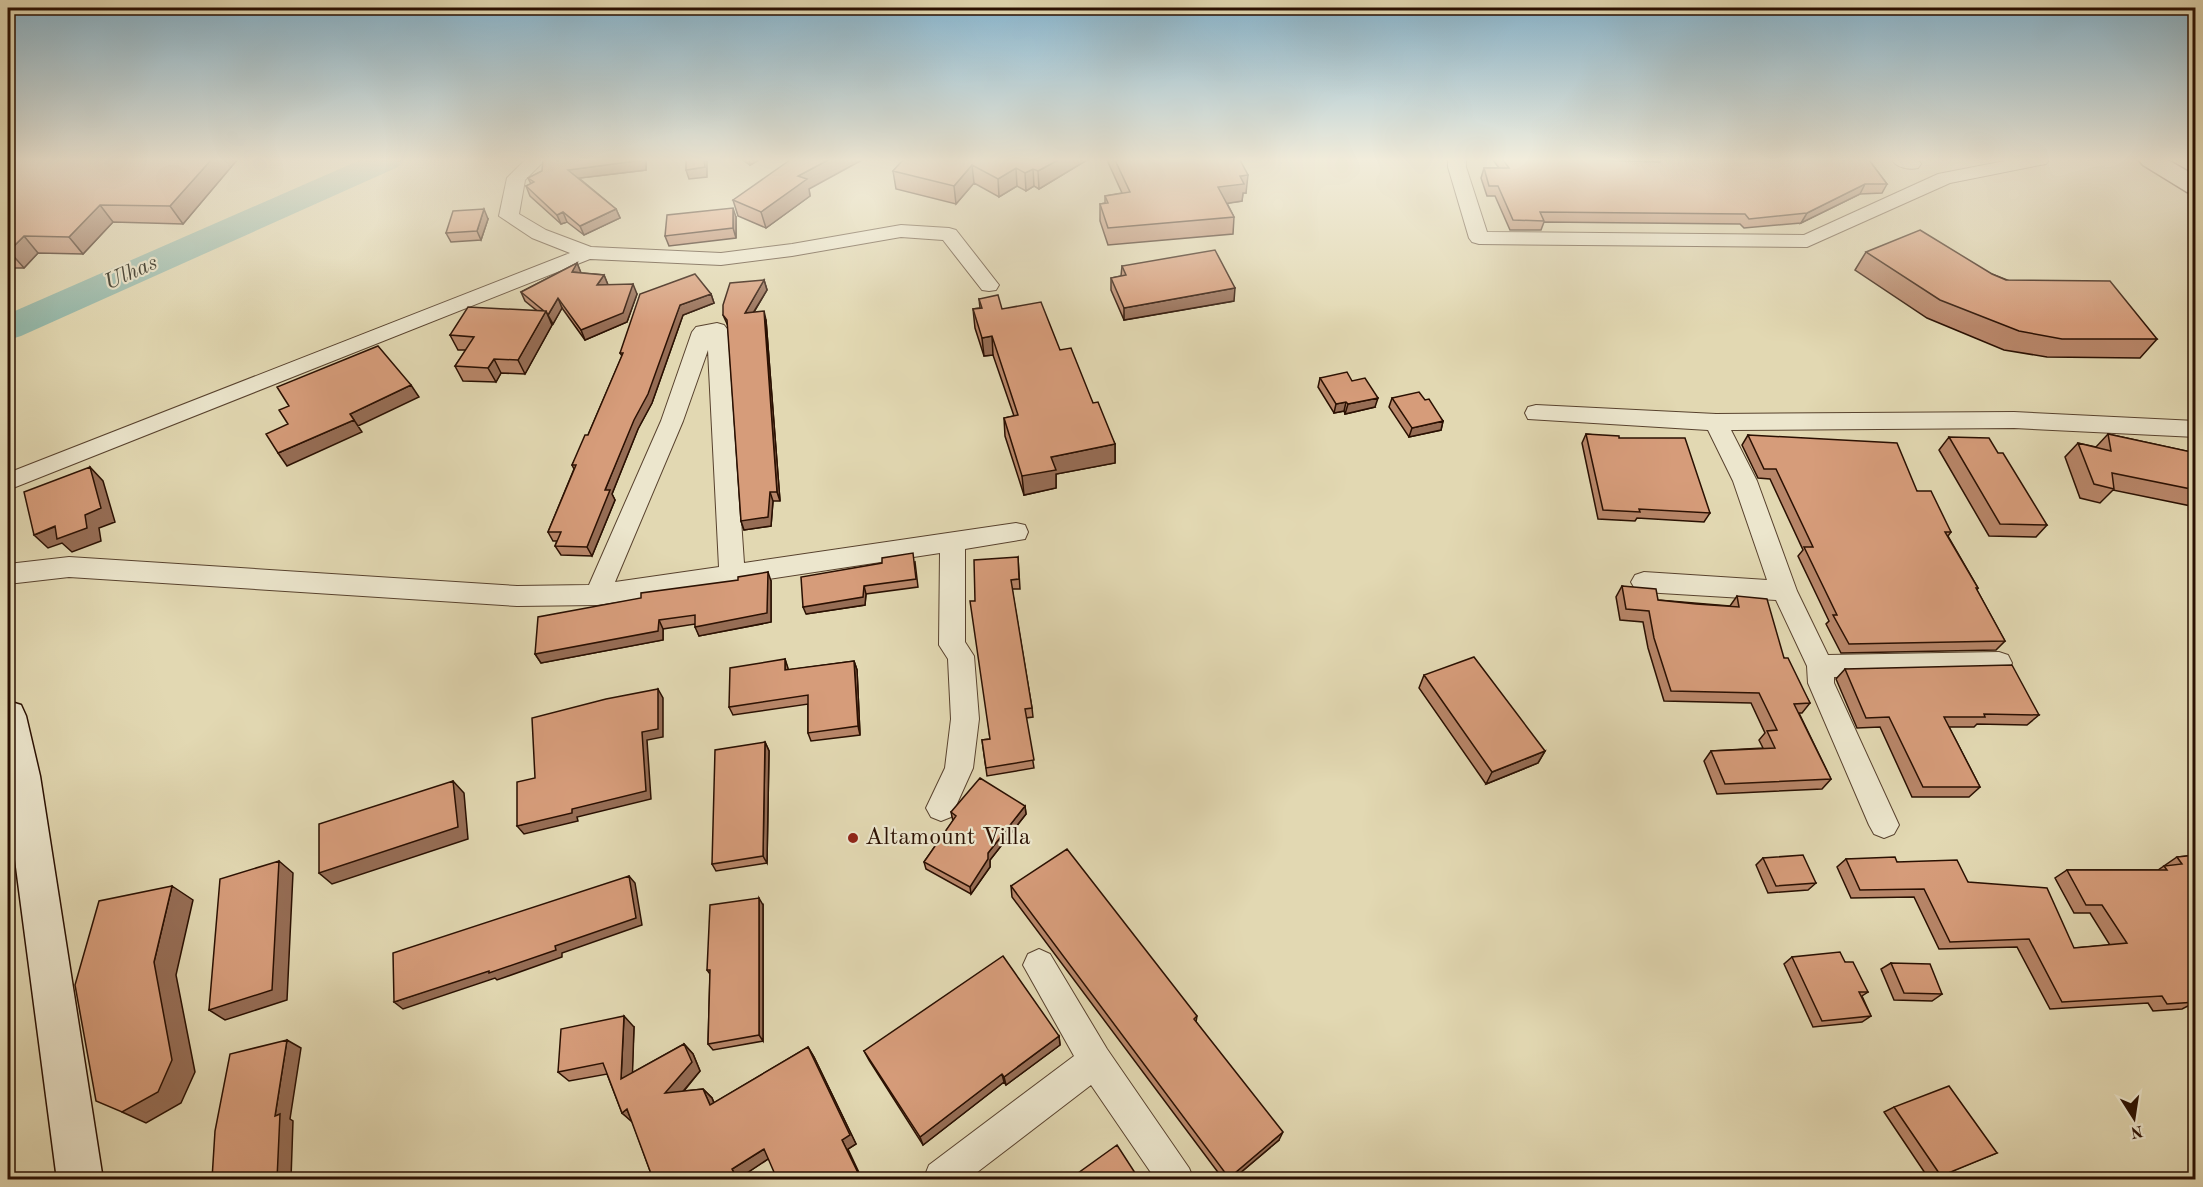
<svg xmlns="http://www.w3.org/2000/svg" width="2203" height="1187" viewBox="0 0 2203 1187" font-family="'Old Standard TT',serif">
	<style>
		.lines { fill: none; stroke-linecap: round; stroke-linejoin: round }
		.river { fill: #95baac; fill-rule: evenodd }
		.street-casing { stroke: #58422e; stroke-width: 2 }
		.secondary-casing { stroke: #2a1002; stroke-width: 3 }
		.street { fill: #ece6cd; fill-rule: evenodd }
		.secondary { fill: #ece6cd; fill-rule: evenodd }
		.wall { fill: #b88669; stroke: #2a1002; stroke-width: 1.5 }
		.shaded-wall { fill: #966d55; stroke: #2a1002; stroke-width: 1.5 }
		.building { fill: #d69c7a; stroke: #2a1002; stroke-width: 1.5 }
		.poi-dot { fill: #8f2418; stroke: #ece6cd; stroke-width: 2 }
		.labels { text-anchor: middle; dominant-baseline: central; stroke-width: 4.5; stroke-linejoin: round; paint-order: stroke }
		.far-water-label { font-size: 22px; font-style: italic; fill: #4f4c3e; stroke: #ece6cd }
		.poi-label { font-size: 24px; fill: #2a1002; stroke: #ece6cd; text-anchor: start }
	</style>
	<rect width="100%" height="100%" fill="#e2d8b2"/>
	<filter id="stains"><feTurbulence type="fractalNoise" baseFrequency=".00333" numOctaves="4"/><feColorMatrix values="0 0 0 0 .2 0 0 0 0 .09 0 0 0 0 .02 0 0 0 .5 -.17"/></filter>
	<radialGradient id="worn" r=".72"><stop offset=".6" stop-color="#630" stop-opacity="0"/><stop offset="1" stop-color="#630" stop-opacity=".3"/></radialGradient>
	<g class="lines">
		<!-- river -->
		<path class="river" d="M360 160H402L398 167 21 336 8 340V314Z"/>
		<!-- street casing -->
		<g class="street-casing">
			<path id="street" d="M525 160H545L525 180 519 214 546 230 591 247 721 253 792 244 901 225 949 228 956 230 999 285 996 290 989 291 982 290 943 240 901 237 792 256 721 265 590 259 8 490V473L570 253 532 238 499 216 507 178Z
				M1448 160H1466V167L1487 232 1804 235 1938 174 2010 160H2049L2046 164 2040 165 1950 183 1807 247 1479 244 1472 242 1469 238 1448 167Z
				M1892 160H1919L1921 164 1918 168C1910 170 1897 168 1892 160Z
				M717 323 724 325 728 330 744 563 1016 523 1025 525 1028 532 1025 539 965 549V642L974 656 979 719 973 768 951 817 941 821 931 817 926 808 945 768 951 719 948 659 939 645 940 553 597 605 517 606 69 577 8 584V564L69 557 517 586 589 585 661 421 692 332 696 327ZM708 350 719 567 615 582 683 421Z
				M1536 405 1716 414 2014 412 2196 421V437L2014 428 1731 430 1757 481 1797 591 1828 655 1999 652 2008 655 2012 663 2008 671 1999 674 1834 677V683L1899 825 1894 834 1884 838 1874 834 1869 825 1808 683 1807 666 1776 600 1644 592 1635 589 1631 582 1635 575 1644 572 1767 580 1733 481 1708 430 1528 419 1525 413 1528 407Z
				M1039 949 1050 954 1107 1049 1189 1168 1194 1180H1156L1091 1085 967 1180H923L929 1165 1074 1056 1023 965 1028 954Z"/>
		</g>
		<!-- secondary casing -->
		<g class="secondary-casing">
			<path id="secondary" d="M2139 160H2168L2196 176V194L2187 192 2143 165Z
				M8 701 21 705 26 716 40 776 103 1180H57L8 806Z"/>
		</g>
		<!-- street -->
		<use href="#street" class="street"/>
		<!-- secondary -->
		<use href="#secondary" class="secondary"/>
	</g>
	<!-- wall -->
	<path class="wall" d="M8 160H237L183 224 113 222 83 254 38 253 24 268H8Z
		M558 160H646V170L579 178 616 209 620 218 584 235 567 222 561 224 530 196 526 186 531 184 528 178 542 171 558 161Z
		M743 160H759L750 165Z
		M903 160H1087L1039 189 1034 186 1026 191 1017 186 999 197 974 183 956 204 896 189 893 171Z
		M1107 160H1240L1246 193H1243L1242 201 1227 203 1234 217 1233 234 1108 245 1100 221V204L1105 203V196L1122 193Z
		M1493 160H1592L1656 162V160H1869L1887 184 1882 193 1860 194 1801 223 1744 228 1740 224 1544 222 1541 230H1510L1495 196H1487L1481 178 1484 168H1499Z
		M809 189 810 196 766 228 738 216 733 200Z
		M736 217V238L669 246 665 236Z
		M488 219 481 240 451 242 446 233Z
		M1866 252 1992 274 2157 339 2140 358 2047 357 2004 350 1927 318 1855 270Z
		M577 263 581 273 604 275 608 285 637 294 627 322 585 340 562 308 553 324 551 323 552 325 525 374 501 373 496 382 463 381 455 366 466 350H458L450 335 536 310 525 301 521 292Z
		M1122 266 1234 301 1124 320 1111 290V278L1121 276Z
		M764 280 767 290 754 312 766 320 780 501H773L771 526 744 530 741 521 728 326 723 315Z
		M711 294 714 303 683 315 652 403 638 429 612 494 615 500 592 556 561 555 555 546 557 541H553L548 532 574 469 572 465 588 435 622 356 620 353Z
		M979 299 1002 309 1060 350 1093 403 1115 444V463L1056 474V488L1024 495 1005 436 1004 418 1014 416 993 355 984 356 975 328 973 309 980 308Z
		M1320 378 1352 381 1375 407 1345 414 1344 411 1334 413 1318 387Z
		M1392 398 1425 400 1443 421 1441 430 1409 437 1389 407Z
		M1586 434 1619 438 1710 513 1704 522 1637 518 1635 521 1598 519 1582 443Z
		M2108 434 2196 453V507L2113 490 2100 503 2080 498 2065 457 2078 443 2096 447Z
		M1748 435 1917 491 1951 532 1948 536 1978 588 1977 590 2005 641 1996 650 1841 653 1826 624 1829 621 1798 556 1803 550 1770 479 1758 478 1742 445Z
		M1949 437 2047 525 2036 537 1989 536 1939 450Z
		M1018 557 1020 589H1012L1032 708 1033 717 1026 718 1034 768 987 776 982 740 990 739 975 601Z
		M915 562 918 587 866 594 865 605 806 614Z
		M771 581V622L699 636 695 624 663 629V640L541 663 535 654Z
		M1622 586 1658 600 1730 606 1737 596 1784 658 1810 703 1802 713H1799L1831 779 1822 789 1717 794 1704 761 1711 751 1763 748 1759 740 1765 733 1751 703 1664 701 1648 648 1643 622 1620 620 1616 597Z
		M785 659 788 670 854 661 857 670 860 735 811 741 808 733V704L733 715 729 707Z
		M1845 669 2039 715 2027 725 1977 724 1974 727H1949L1980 787 1969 797H1912L1880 727 1857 728 1836 679Z
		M1424 675 1545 751 1538 763 1486 784 1419 688Z
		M765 742 769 751 767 863 716 871 712 864Z
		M1025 806 1026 814 990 860V867L971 894 926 869 924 862 953 821 951 812Z
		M2196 855V997L2193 998 2196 1002 2182 1009 2153 1011 2148 1003 2050 1009 2017 947 1939 949 1914 897 1851 898 1837 867 1846 859 1897 862 1968 882 2074 948 2110 945 2090 913H2074L2055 878 2067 870H2158L2177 857Z
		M1763 858 1816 883 1808 890 1768 893 1756 865Z
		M1011 886 1197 1016 1196 1022 1279 1140 1233 1179H1223L1012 897Z
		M763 905V1041L713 1050 708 1044 710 974 707 970Z
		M1792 957 1845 962 1868 992 1862 996 1871 1016 1862 1022 1813 1027 1784 964Z
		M1891 963 1942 994 1932 1001 1894 1000 1881 969Z
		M634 1027 632 1073 684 1044 693 1054 700 1071 684 1091 703 1089 712 1098 714 1103 808 1047 814 1057 856 1144 848 1149 768 1159 741 1177 742 1179H653L632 1121 622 1113 607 1074 569 1081 558 1072Z
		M1059 1036 1060 1045 1006 1085 1004 1082 923 1145 869 1060 864 1051Z
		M1894 1107 1997 1153 1932 1179H1929L1884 1112Z"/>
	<!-- shaded-wall -->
	<path class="shaded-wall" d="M211 160H237L183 224 170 206Z
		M643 160H646V170L572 179 568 170Z
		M704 160H707V177L689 179 686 170Z
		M749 160H759L750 165Z
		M828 160H862L809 189 810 196 766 228 761 212 798 176Z
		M1058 160H1087L1039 189 1038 171Z
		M972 165 974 183 956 204 954 186Z
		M1016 168 1017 186 999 197 998 179Z
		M1033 169 1034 186 1026 191 1025 173Z
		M1248 175 1246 193H1243L1242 201 1217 205 1218 187 1240 176Z
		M1865 184 1860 194 1801 223 1807 213Z
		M100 205 113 222 83 254 69 237Z
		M733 208 736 217V238L733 228Z
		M484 209 488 219 481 240 477 231Z
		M616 209 620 218 584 235 580 226Z
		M563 212 567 222 561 224 557 215Z
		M24 236 38 253 24 268 9 251Z
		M577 263 581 273 572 272Z
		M604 275 608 285H597Z
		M764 280 767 290 747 323 745 313Z
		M633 284 637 294 627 322 585 340 581 330Z
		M1235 288 1234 301 1124 320V308Z
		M711 294 714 303 683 315 652 403 638 429 612 494 615 500 592 556 587 547 605 490 680 305Z
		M558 298 562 308 553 324 548 315Z
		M546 311 552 325 525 374 518 360Z
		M764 311 766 320 780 501 777 492Z
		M992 336 993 355 984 356 982 338Z
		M494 359 501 373 496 382 488 368Z
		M411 385 419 397 358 426 350 414Z
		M1378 398 1375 407 1345 414 1348 404Z
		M1346 402 1344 411 1334 413 1336 404Z
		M354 420 362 432 287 466 278 453Z
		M1443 421 1441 430 1409 437 1412 428Z
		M1115 444V463L1056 474V488L1024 495 1022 476 1051 457Z
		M90 467 103 481 115 522 99 528 101 541 72 552 62 543 48 548 34 535 85 515Z
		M770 492 773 501 771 526 744 530 741 521Z
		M768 572 771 581V622L699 636 695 627Z
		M864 586 866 594 865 605 806 614 803 607Z
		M659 620 663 629V640L541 663 535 654Z
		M785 659 788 668V679L785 670Z
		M854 661 857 670 860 735 858 726Z
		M658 689 663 698V737L647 740 651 799 577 817 578 821 524 834 517 826 572 809 642 732Z
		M765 742 769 751 767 863 763 856Z
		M1545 751 1538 763 1486 784 1492 772Z
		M453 781 464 793 468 839 332 884 319 873Z
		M1025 806 1026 814 990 860V867L971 894 970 887 988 853Z
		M279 861 293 873 287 1000 225 1020 209 1010Z
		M629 876 635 883 642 925 562 953V957L497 980 495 978 403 1009 394 1002 555 946Z
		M172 886 193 900 176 975 195 1072 181 1103 146 1123 122 1112 154 962Z
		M759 898 763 905V1041L759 1035Z
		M624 1016 634 1027 632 1089 621 1079Z
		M1059 1036 1060 1045 1006 1085 1004 1077Z
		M287 1040 301 1048 290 1119 293 1121 291 1179H277L275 1116Z
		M684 1044 693 1054 700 1071 674 1102 665 1093Z
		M808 1047 814 1057 856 1144 848 1149 862 1179H861L842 1140Z
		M1002 1074 1004 1082 923 1145 920 1137Z
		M703 1089 712 1098 718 1114 710 1105Z
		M627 1109 632 1122 622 1113Z
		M1283 1132 1279 1140 1233 1179H1228L1229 1178Z
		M764 1149 771 1157 741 1177 742 1179H737L732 1169Z"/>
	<!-- building -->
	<path class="building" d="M8 160H211L170 206 100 205 69 237 24 236 9 251H8Z
		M543 160H556L558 161V160H643L568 170 616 209 580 226 563 212 557 215 526 186 534 182 528 178 542 171Z
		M686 160H704L705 167 686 170Z
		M790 160H828L798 176 807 179 761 212 733 200Z
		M903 160H1058L1038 171 1033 169 1025 173 1016 168 998 179 972 165 954 186 893 171Z
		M1115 160H1240L1248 175 1240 176 1244 184 1218 187 1234 217 1108 228 1100 204 1108 203 1105 196 1130 192Z
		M1503 160H1592L1660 162V160H1869L1887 184H1865L1807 213 1749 219 1745 214 1540 212 1544 221 1513 220 1498 186H1489L1484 168H1509Z
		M733 208V228L665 236 667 215Z
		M484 209 477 231 446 233 453 211Z
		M1920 230 1992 274 2006 280 2110 281 2157 339H2062L2019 331 1940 300 1866 252Z
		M1215 250 1235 288 1124 308 1111 278 1126 275 1122 266Z
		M577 263 572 272 604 275 597 285 633 284 623 313 581 330 558 298 548 315 546 311H544L521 292Z
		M695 274 711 294 680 305 648 394 634 420 605 490H610L587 547 555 546 561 532H548L576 465H572L585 435H588L623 353H620L640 294Z
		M764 280 745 313 764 311 777 492H770L768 517 741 521 727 320 723 315V305L730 283Z
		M998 295 1002 309 1041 302 1060 350 1071 348 1093 403 1098 402 1115 444 1051 457 1056 470 1022 476 1004 418 1018 415 992 336 982 338 973 309 982 308 979 299Z
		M468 307 546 311 518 360 494 359 488 368 455 366 474 337 450 335Z
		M378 346 411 385 350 414 354 420 278 453 266 434 288 424 279 410 289 406 277 387Z
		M1347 372 1352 381 1365 378 1378 398 1348 404 1346 402 1336 404 1320 378Z
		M1419 392 1425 400 1429 399 1443 421 1412 428 1392 398Z
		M1586 434 1619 436V438H1685L1710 513 1639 509 1640 512 1603 510Z
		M2108 434 2196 453V490L2112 473 2114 489 2094 484 2078 443 2111 451Z
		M1748 435 1897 443 1917 491H1931L1951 532H1945L1978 588H1976L2005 641 1849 644 1833 615H1837L1804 547H1813L1776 469H1764Z
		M1949 437 1989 438 1998 453H2003L2047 525 2000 524Z
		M90 467 101 508 85 515 87 528 57 539 55 526 34 535 24 492Z
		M913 553 916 579 864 586 863 597 803 607 801 577 882 563V558Z
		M1018 557 1019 579 1011 580 1032 708 1025 709 1034 760 986 768 982 740 990 739 970 601H975L974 560Z
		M768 572 767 613 695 627V615L659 620 658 631 535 654 538 617 641 598V593L738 580V577Z
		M1622 586 1656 589 1658 600 1696 604 1739 607 1737 596 1767 599 1784 658H1788L1810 703 1794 704 1831 779 1725 784 1711 751 1775 748 1767 731 1777 730 1759 693 1671 691 1654 638 1649 611 1626 609Z
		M1474 657 1545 751 1492 772 1424 675Z
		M785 659V670L854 661 858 726 808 733V695L729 707 730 668Z
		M2012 665 2039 715 1984 714 1985 717H1944L1980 787H1923L1889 717 1866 718 1845 669Z
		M658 689V729L642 732 646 791 572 809V813L517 826V782L535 778 532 718 606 699Z
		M765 742 763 856 712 864 715 750Z
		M980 778 1025 806 988 853V859L970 887 924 862 956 816 951 812Z
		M453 781 458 827 319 873V824Z
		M1067 849 1197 1016 1194 1019 1283 1132 1229 1178 1011 886Z
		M1803 855 1816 883 1776 886 1763 858Z
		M2196 855V993L2191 994 2196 1002 2167 1004 2162 996 2062 1002 2029 939 1950 942 1924 889 1860 890 1846 859 1895 857 1897 862 1957 860 1968 882 2047 888 2074 948 2127 943 2102 905H2086L2067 870H2167L2164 866 2182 864 2177 857Z
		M279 861 272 990 209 1010 220 879Z
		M629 876 636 918 555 946 556 950 489 973V971L394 1002 393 953Z
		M172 886 154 962 172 1060 158 1092 122 1112 96 1101 75 985 99 901Z
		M759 898V1035L708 1044 710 970H707L710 905Z
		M1840 952 1845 962H1853L1868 992H1859L1871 1016 1822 1021 1792 957Z
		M1003 956 1059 1036 1004 1077 1002 1074 920 1137 864 1051Z
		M1891 963 1930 964 1942 994 1904 993Z
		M624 1016 621 1079 684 1044 692 1062 665 1093 703 1089 710 1105 808 1047 850 1135 842 1140 861 1179H777L764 1149 732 1169 737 1179H653L627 1109 622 1113 603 1063 558 1072 561 1029Z
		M287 1040 275 1116 280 1114 277 1179H212L215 1131 230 1054Z
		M1949 1086 1997 1153 1941 1176 1894 1107Z
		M1117 1145 1139 1179H1076L1074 1176Z"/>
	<!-- sky -->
	<linearGradient id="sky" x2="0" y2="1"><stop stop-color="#87b6d0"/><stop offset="0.49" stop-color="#f2eddc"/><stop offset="1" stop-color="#f2eddc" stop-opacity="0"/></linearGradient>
	<rect width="2203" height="326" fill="url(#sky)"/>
	<!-- markers -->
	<circle class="poi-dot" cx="853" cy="838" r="6"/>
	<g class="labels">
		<!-- far-water labels -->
		<g class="far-water-label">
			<text transform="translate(131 273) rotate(-24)">Ulhas</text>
		</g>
		<!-- poi labels -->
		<g class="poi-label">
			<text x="865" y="838">Altamount Villa</text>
		</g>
	</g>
	<!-- margin -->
	<rect width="2203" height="1187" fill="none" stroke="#e2d8b2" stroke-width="30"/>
	<rect x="9" y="9" width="2185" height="1169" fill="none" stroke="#2a1002" stroke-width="3"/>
	<rect x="15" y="15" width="2173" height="1157" fill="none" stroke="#2a1002" stroke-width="1.5"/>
	<!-- north arrow -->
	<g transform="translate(2134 1118) rotate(168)" stroke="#ece6cd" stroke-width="4.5" paint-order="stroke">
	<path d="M0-4.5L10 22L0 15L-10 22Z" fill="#2a1002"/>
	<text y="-9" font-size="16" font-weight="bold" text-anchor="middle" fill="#2a1002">N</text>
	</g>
	<rect width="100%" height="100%" filter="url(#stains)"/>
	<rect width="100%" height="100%" fill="url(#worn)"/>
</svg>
